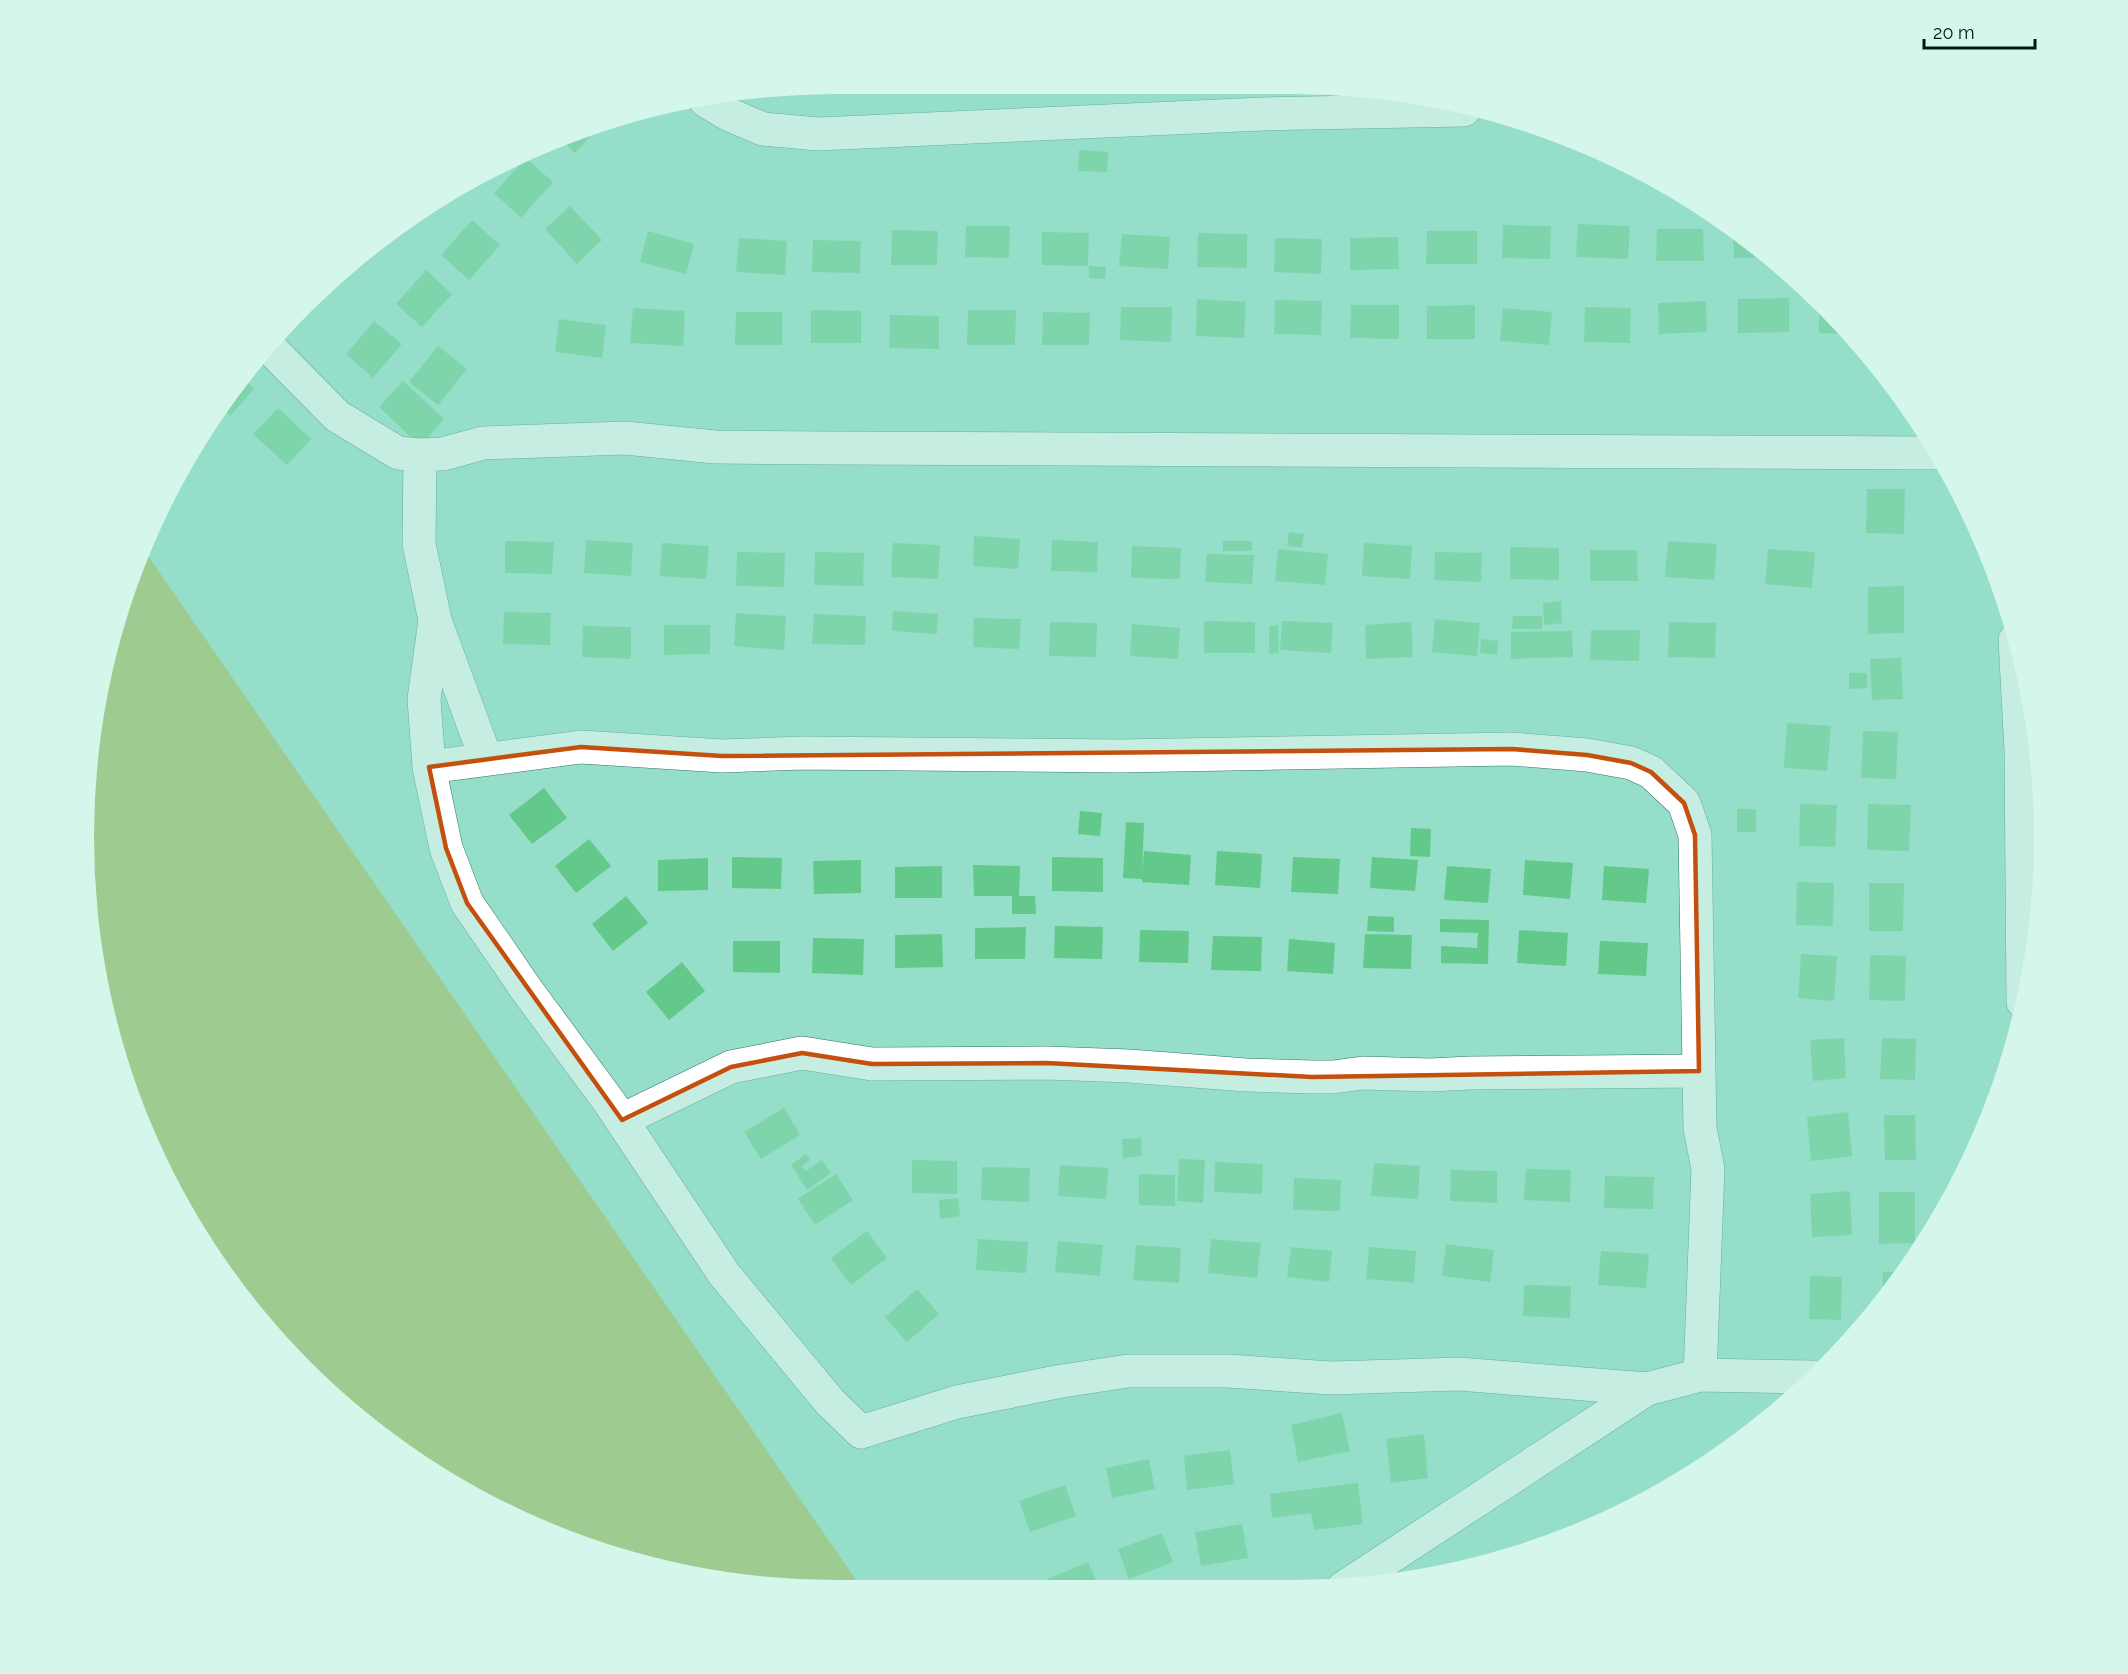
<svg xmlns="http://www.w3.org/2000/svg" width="2128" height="1674" viewBox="0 0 2128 1674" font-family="Raleway,sans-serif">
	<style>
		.green { fill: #a9b34b }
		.building { fill: #63c98a }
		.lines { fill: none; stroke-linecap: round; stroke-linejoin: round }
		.minor-casing { stroke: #2d7665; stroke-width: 34 }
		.minor { stroke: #fff; stroke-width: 33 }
		.marked { fill: none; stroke: #c54f0d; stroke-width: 4.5; stroke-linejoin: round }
	</style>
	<rect width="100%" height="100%" fill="#95dec9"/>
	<!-- green -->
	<path class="green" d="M146 553 863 1590H837L690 1576 549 1533 418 1463 271 1334 185 1214 110 1032 84 837 110 642Z"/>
	<!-- building -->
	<path class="building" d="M599 127 575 153 564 142Z
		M1079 150 1108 152 1107 172 1078 171Z
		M526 158 553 182 521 218 494 193Z
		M570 206 602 240 577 264 545 229Z
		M472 220 500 245 469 280 441 255Z
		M1578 224 1630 226 1628 259 1576 257Z
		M1503 225 1551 226 1550 259 1502 258Z
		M966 226H1010L1009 258 965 257Z
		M1657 229H1703L1704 261H1656Z
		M1733 229 1750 240 1768 257 1734 258Z
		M892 230 938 231 937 265H891Z
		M648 231 694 244 686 274 640 262Z
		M1427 231H1477V264H1426Z
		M1042 232 1089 233 1088 266 1042 265Z
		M1198 233 1247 234V268L1197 267Z
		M1122 234 1170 237 1168 269 1119 266Z
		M1398 237 1399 269 1350 270V238Z
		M739 238 787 241 785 275 736 272Z
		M1275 238 1322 239 1321 274 1274 272Z
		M813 240 861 241 860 273 812 272Z
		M1089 266 1106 267 1105 279 1089 278Z
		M426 270 452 294 422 327 396 304Z
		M1789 298V332L1738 333V299Z
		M1197 299 1246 302 1244 338 1196 336Z
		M1275 300 1322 301 1321 335 1274 334Z
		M1706 301 1707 332 1659 334 1658 303Z
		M1351 305H1399V339L1350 338Z
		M1475 305V339H1427V306Z
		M1819 305 1850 334 1819 333Z
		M1121 307H1172L1171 342 1120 340Z
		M1585 307 1631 308 1630 343 1584 342Z
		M633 308 685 311 683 346 630 343Z
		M1503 308 1552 312 1549 345 1500 341Z
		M811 310 861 311V343H811Z
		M968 310H1016L1015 345H967Z
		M736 312H782V345H735Z
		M1043 312 1090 313 1089 345H1042Z
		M890 315 939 316V349L889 348Z
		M559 319 606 325 602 358 555 352Z
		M374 321 402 344 373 378 346 354Z
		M438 346 467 369 438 405 409 382Z
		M246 381 254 389 230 416 224 410Z
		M403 381 444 419 420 446 379 407Z
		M278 408 311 439 287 465 253 434Z
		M1867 489H1905L1904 534 1866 533Z
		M1289 532 1304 534 1302 548 1287 546Z
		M974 536 1020 539 1018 569 973 566Z
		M586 540 633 543 631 576 584 573Z
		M1052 540 1098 542 1097 572 1051 571Z
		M505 541 554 542 552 574 505 573Z
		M1223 541H1252V551H1223Z
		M1668 541 1717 544 1714 580 1665 577Z
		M662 543 709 546 706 579 660 576Z
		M893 543 940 545 938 579 891 577Z
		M1364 543 1412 546 1410 579 1362 576Z
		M1132 546 1181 548 1180 579 1131 578Z
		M1510 547 1559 548V580L1510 579Z
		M1278 549 1328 554 1325 585 1275 581Z
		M1768 549 1815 552 1812 588 1765 584Z
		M1590 550H1637L1638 581H1590Z
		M737 552 785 553 784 587 736 586Z
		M815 552 864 553 863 586 814 585Z
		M1435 552 1482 553 1481 582 1434 580Z
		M1207 554 1254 555 1252 584 1205 582Z
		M1904 586V633L1868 634V587Z
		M1561 601 1562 623 1544 625 1543 603Z
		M893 611 938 614 937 634 892 631Z
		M504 612 551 613 550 645 503 644Z
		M736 613 786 616 784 650 734 646Z
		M814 614 866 616 865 645 812 644Z
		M1513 616H1542V629H1512Z
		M974 618 1021 619 1019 649 973 647Z
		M1435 619 1480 623 1477 656 1432 652Z
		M1204 621 1255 622V653H1204Z
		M1282 621 1333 623 1331 653 1280 650Z
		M1050 622 1097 623 1096 657 1049 656Z
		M1411 622 1413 657 1366 659 1365 625Z
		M1669 622 1716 623 1715 658 1668 657Z
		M1132 624 1180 628 1178 659 1130 656Z
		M664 625H710V654L664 655Z
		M1278 625 1279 653 1269 654V626Z
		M583 626 631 627V659L582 657Z
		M1591 630H1640L1639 661 1590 660Z
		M1572 631 1573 657 1511 659V632Z
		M1481 639 1498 641 1497 655 1480 653Z
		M1901 658 1903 699 1872 700 1870 659Z
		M1849 673H1867V688L1849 689Z
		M1787 723 1831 726 1827 771 1784 768Z
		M1863 731 1898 732 1896 779 1861 778Z
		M544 788 567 818 532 844 509 815Z
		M1800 804 1837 805 1835 847 1799 846Z
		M1868 804 1911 805 1909 851 1867 850Z
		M1737 809H1756V832H1737Z
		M1080 811 1102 813 1100 836 1078 834Z
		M1126 822 1144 823 1142 872 1144 851 1191 855 1189 885 1142 882V879L1123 878Z
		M1411 828 1431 829 1430 857 1410 856Z
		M589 839 611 866 576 893 555 866Z
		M1217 851 1262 854 1260 888 1215 885Z
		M732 857 782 858 781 889 732 888Z
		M1052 857 1103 858V892L1052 891Z
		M1293 857 1340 859 1338 894 1291 892Z
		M1372 857 1418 860 1415 891 1370 888Z
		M708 858V890L658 891V860Z
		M861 860V893L814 894 813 861Z
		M1525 860 1573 863 1570 899 1523 895Z
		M973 865 1020 866 1019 896H1035L1036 914H1012V896H974Z
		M942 866V898H895V867Z
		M1447 866 1491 869 1488 903 1444 900Z
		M1604 866 1649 869 1646 903 1602 900Z
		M1797 882 1834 883 1833 926 1796 925Z
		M1869 883H1904L1903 931H1869Z
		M626 896 648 923 613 951 592 924Z
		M1368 916 1394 917V932L1367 931Z
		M1440 919 1489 920 1488 964 1441 963V946L1477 948 1478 933 1440 932Z
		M1055 926 1103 927 1102 959 1054 958Z
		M1026 927 1025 959H975V928Z
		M1140 930 1189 931 1188 963 1139 962Z
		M1519 930 1568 933 1566 966 1517 963Z
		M942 934 943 967 895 968V935Z
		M1365 934 1412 935 1411 969 1363 968Z
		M1213 936 1262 937 1261 971 1211 970Z
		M813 938 864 939 863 975 812 973Z
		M1289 939 1335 943 1333 974 1287 971Z
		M733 941H780V973L733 972Z
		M1600 941 1648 943 1646 976 1598 974Z
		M1801 954 1837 956 1834 1001 1798 998Z
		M1870 955 1906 956 1905 1001 1869 1000Z
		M682 962 705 991 669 1020 646 992Z
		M1844 1038 1846 1078 1813 1081 1810 1040Z
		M1882 1038 1916 1039 1915 1080 1880 1079Z
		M784 1108 800 1135 761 1159 744 1132Z
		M1848 1112 1852 1156 1811 1161 1807 1117Z
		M1884 1115H1915L1916 1160H1885Z
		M1141 1138 1142 1156 1123 1158 1122 1139Z
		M806 1154 810 1160 802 1166 806 1171 822 1160 831 1173 807 1190 791 1165Z
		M1179 1159 1205 1160 1203 1203 1177 1201Z
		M912 1160 957 1161V1194L912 1193Z
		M1215 1162 1263 1164 1262 1194 1214 1192Z
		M1374 1163 1420 1166 1418 1199 1371 1196Z
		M1060 1165 1108 1168 1106 1199 1058 1196Z
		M982 1167 1030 1168 1029 1202 981 1200Z
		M1526 1169 1571 1170 1570 1202 1524 1200Z
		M1451 1170 1497 1171V1203L1450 1201Z
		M836 1174 853 1200 815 1225 798 1199Z
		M1139 1174 1175 1175V1206L1139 1205Z
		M1605 1176 1654 1177 1653 1209 1604 1208Z
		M1294 1178 1341 1180 1340 1211 1293 1210Z
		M1850 1191 1852 1235 1812 1237 1810 1194Z
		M1879 1192H1915V1243L1879 1244Z
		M958 1198 960 1216 940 1219 939 1200Z
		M867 1231 887 1258 851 1285 831 1258Z
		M978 1239 1028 1242 1026 1273 976 1270Z
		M1211 1239 1261 1243 1257 1278 1208 1273Z
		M1058 1241 1103 1245 1100 1276 1055 1272Z
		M1446 1244 1494 1250 1490 1282 1442 1276Z
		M1136 1245 1181 1248 1179 1283 1133 1280Z
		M1291 1247 1332 1251 1329 1282 1287 1277Z
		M1369 1247 1416 1251 1414 1283 1366 1279Z
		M1601 1251 1649 1254 1646 1288 1598 1285Z
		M1883 1272H1903L1883 1301Z
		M1810 1276 1842 1277 1841 1320 1809 1319Z
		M1524 1285 1571 1286 1570 1318 1523 1316Z
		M917 1289 939 1314 907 1342 885 1317Z
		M1342 1413 1350 1451 1298 1462 1291 1425Z
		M1424 1434 1428 1478 1391 1483 1386 1439Z
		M1230 1450 1234 1484 1187 1490 1184 1456Z
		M1149 1459 1155 1489 1112 1498 1106 1468Z
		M1358 1483 1363 1524 1314 1530 1311 1513 1272 1518 1270 1494Z
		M1065 1485 1076 1516 1030 1532 1019 1501Z
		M1242 1524 1248 1558 1201 1566 1195 1532Z
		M1162 1533 1173 1562 1129 1579 1118 1549Z
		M1088 1562 1100 1589H1053L1048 1579Z"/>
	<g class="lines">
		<!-- minor casing -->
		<g class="minor-casing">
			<path id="minor" d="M706 101 728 114 763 129 818 134 1263 114 1464 110
				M271 349 337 416 398 453 420 455 443 454 483 443 625 438 715 447 831 448 1937 453
				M420 455 419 544 435 620 424 699 429 767 446 848 467 903 526 989 610 1103 724 1274 830 1402 861 1432 957 1402 1062 1381 1128 1371H1228L1331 1378 1459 1374 1647 1389
				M436 623 486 759
				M2015 640 2021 751 2023 1002
				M429 767 581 747 722 756 802 753 1121 756 1512 749 1587 755 1631 763 1651 772 1684 803 1695 835 1700 1128 1708 1169 1700 1375
				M622 1120 731 1067 802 1053 872 1064 1047 1063 1129 1066 1246 1075 1312 1077H1333L1363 1073 1430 1075 1470 1073 1699 1071
				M1343 1588 1647 1389 1700 1375 1812 1377"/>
		</g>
		<!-- minor -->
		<use href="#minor" class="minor"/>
	</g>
	<!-- marked area -->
	<path d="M0 0H2128V1674H0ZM581 747 722 756 1512 749 1587 755 1631 763 1651 772 1684 803 1695 835 1699 1071 1312 1077 1047 1063 872 1064 802 1053 731 1067 622 1120 467 903 446 848 429 767Z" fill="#95dec9" fill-opacity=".55" fill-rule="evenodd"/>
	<path class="marked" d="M581 747 722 756 1512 749 1587 755 1631 763 1651 772 1684 803 1695 835 1699 1071 1312 1077 1047 1063 872 1064 802 1053 731 1067 622 1120 467 903 446 848 429 767Z"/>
	<!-- crop -->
	<path d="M0 0H2128V1674H0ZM836 94H1292A742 742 0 0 1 2034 836V838A742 742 0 0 1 1292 1580H836A742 742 0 0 1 94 838V836A742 742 0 0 1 836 94Z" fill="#d4f6eb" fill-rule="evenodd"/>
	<!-- scale -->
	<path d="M1924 39v9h111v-9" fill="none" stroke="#001610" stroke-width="3"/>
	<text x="1933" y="39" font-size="18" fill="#001610" stroke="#d4f6eb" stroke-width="4.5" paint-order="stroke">20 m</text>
</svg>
